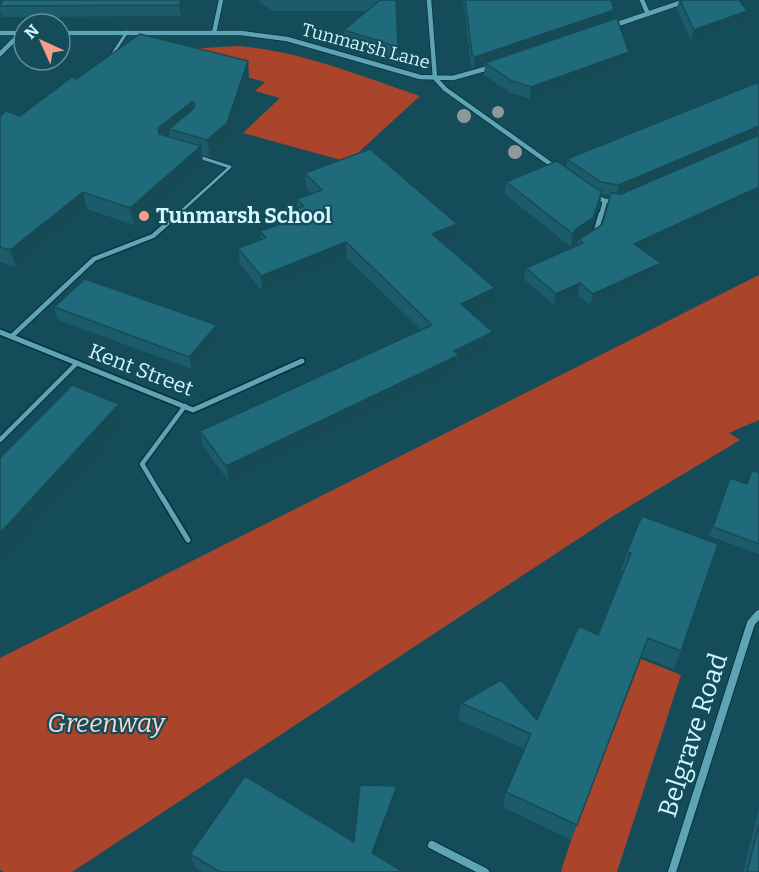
<svg xmlns="http://www.w3.org/2000/svg" width="759" height="872" viewBox="0 0 759 872" font-family="Bitter,serif">
	<style>
		.green { fill: #aa442b }
		.lines { fill: none; stroke-linecap: round; stroke-linejoin: round }
		.lane-far2-casing { stroke: #093139; stroke-width: 4.5 }
		.lane-far1-casing { stroke: #093139; stroke-width: 7 }
		.lane-casing { stroke: #093139; stroke-width: 8 }
		.street-far2-casing { stroke: #093139; stroke-width: 6 }
		.street-far1-casing { stroke: #093139; stroke-width: 8 }
		.street-casing { stroke: #093139; stroke-width: 10 }
		.lane-far2 { stroke: #5ea4b5; stroke-width: 3 }
		.lane-far1 { stroke: #5ea4b5; stroke-width: 4.5 }
		.lane { stroke: #5ea4b5; stroke-width: 5 }
		.street-far2 { stroke: #5ea4b5; stroke-width: 4.5 }
		.street-far1 { stroke: #5ea4b5; stroke-width: 5 }
		.street { stroke: #5ea4b5; stroke-width: 8 }
		.tree { fill: #90999a }
		.wall { fill: #1c5c6a }
		.shaded-wall { fill: #164b56 }
		.building { fill: #206b7b; stroke: #164b56; stroke-width: 1.5 }
		.poi-dot { fill: #f49e88; stroke: #144d59; stroke-width: 2 }
		.labels { text-anchor: middle; dominant-baseline: central; stroke-width: 4.5; stroke-linejoin: round; paint-order: stroke }
		.far-street-label { font-size: 18px; fill: #d2f5fe; stroke: #144d59 }
		.poi-label { font-size: 21px; font-weight: bold; fill: #d2f5fe; stroke: #144d59; text-anchor: start }
		.street-label { font-size: 21px; fill: #d2f5fe; stroke: #144d59 }
		.near-park-label { font-size: 26px; font-style: italic; fill: #f5d7d0; stroke: #144d59 }
		.near-street-label { font-size: 26px; fill: #d2f5fe; stroke: #144d59 }
	</style>
	<rect width="100%" height="100%" fill="#144d59"/>
	<!-- green -->
	<path class="green" d="M236 46C299 50 360 76 420 96L348 162 243 133 280 98 255 91 265 82 198 64 189 49Z
		M759 275V420L729 433 740 440 610 518 72 872H4L0 870V658Z
		M641 659 681 675 617 872H563L561 871 571 840Z"/>
	<g class="lines">
		<!-- lane-far2 casing -->
		<g class="lane-far2-casing">
			<path id="lane-far2" d="M112 55 127 32
				M176 216 230 167 199 157"/>
		</g>
		<!-- lane-far1 casing -->
		<g class="lane-far1-casing">
			<path id="lane-far1" d="M12 336 94 259 153 236 178 214
				M0 440 77 363
				M163 499 142 464 185 406"/>
		</g>
		<!-- lane casing -->
		<g class="lane-casing">
			<path id="lane" d="M162 497 188 540"/>
		</g>
		<!-- street-far2 casing -->
		<g class="street-far2-casing">
			<path id="street-far2" d="M429 0 435 78 445 89 556 168
				M642 0 648 14
				M612 26 688 0
				M0 33H23
				M60 33H241L287 39 420 77 453 78 492 67
				M214 33 221 0
				M0 54 21 33
				M593 195 605 201H615
				M601 216 605 201"/>
		</g>
		<!-- street-far1 casing -->
		<g class="street-far1-casing">
			<path id="street-far1" d="M595 235 601 214
				M0 332 193 410 302 361"/>
		</g>
		<!-- street casing -->
		<g class="street-casing">
			<path id="street" d="M432 845 485 872
				M672 872 751 623 759 614"/>
		</g>
		<!-- lane-far2 -->
		<use href="#lane-far2" class="lane-far2"/>
		<!-- lane-far1 -->
		<use href="#lane-far1" class="lane-far1"/>
		<!-- lane -->
		<use href="#lane" class="lane"/>
		<!-- street-far2 -->
		<use href="#street-far2" class="street-far2"/>
		<!-- street-far1 -->
		<use href="#street-far1" class="street-far1"/>
		<!-- street -->
		<use href="#street" class="street"/>
	</g>
	<!-- trees -->
	<g class="tree">
		<circle cx="498" cy="112" r="6"/>
		<circle cx="464" cy="116" r="7"/>
		<circle cx="515" cy="152" r="7"/>
	</g>
	<!-- wall -->
	<path class="wall" d="M3 0H185L181 16 2 17 0 10V4Z
		M258 0H396L398 58 344 42V30L367 11H272Z
		M463 0H611L614 10 612 20 629 52 627 64 530 99 511 93 484 75 485 65 474 68 471 66Z
		M679 0H739L747 11 744 22 691 41 677 9Z
		M248 61 249 78 229 140 210 157 202 155 203 163 134 225 87 209 16 267 0 262V116H20L76 79Z
		M759 82V197L643 250 661 263 658 275 590 305 578 295 554 305 524 279 526 268 577 245 579 239 602 225 610 195 602 194 600 203 591 231 573 242 571 247 505 194 506 182 566 167 567 159Z
		M305 173 456 240 444 245 493 304 472 314 491 348 458 364V371L229 482 203 446 200 431 421 330 347 258 262 291 240 264 238 248 261 240 260 231 280 224 279 215 297 208V199L312 194 306 188Z
		M54 307 219 338 192 369 58 320Z
		M752 470 759 473V554L709 536 730 478 746 484Z
		M642 516 681 651 674 669 641 656 571 840 503 807 506 792 525 749 458 720 461 703 537 720 598 635 623 572 621 571 627 552Z
		M396 802 376 856 403 872H203L196 868 190 854 354 842Z
		M759 807V872H743Z"/>
	<!-- shaded-wall -->
	<path class="shaded-wall" d="M181 0H185L181 16 179 5Z
		M614 10 612 21 485 63V65L474 68 475 57Z
		M747 11 744 22 691 41 694 30Z
		M629 52 627 64 530 99 531 87Z
		M248 61 249 78 229 140 210 157 207 140Z
		M192 102 195 118 169 129 170 137 161 145 158 128Z
		M759 126V130L757 136 616 196 619 185Z
		M201 146 203 163 134 225 130 208Z
		M759 187V197L631 255 634 244Z
		M602 191 600 203 591 231 573 242 571 247 573 234 576 229Z
		M83 192 87 209 16 267 10 250Z
		M457 224 456 240 431 250 432 234Z
		M346 242 347 258 262 291 261 276Z
		M661 263 658 275 590 305 593 294Z
		M580 283 578 295 554 305 556 294Z
		M495 288 493 304 460 320 461 304Z
		M217 325 219 338 192 369 189 357Z
		M493 332 491 348 458 364V371L229 482 226 466 454 351Z
		M119 404 125 424 0 564V533Z
		M397 786 396 802 372 868V853Z"/>
	<!-- building -->
	<path class="building" d="M3 0H181L179 5 0 6Z
		M380 0H396L398 47 344 30Z
		M465 0H611L614 10 475 57 472 54Z
		M680 0H739L747 11 694 30Z
		M617 18 629 52 531 87 512 81 485 63Z
		M140 34 248 61 227 123 207 140 169 129 194 108 195 104 192 102 158 128 159 134 201 146 130 208 83 192 10 250 0 247V116L6 111 20 116 72 77 76 79Z
		M759 82V126L619 185 601 182 567 159Z
		M759 135V187L634 244 661 263 593 294 580 283 556 294 526 268 583 243 579 239 602 225 611 193 621 194Z
		M370 149 457 224 432 234 495 288 461 304 493 332 454 351 459 355 226 466 200 431 432 325 346 242 261 276 238 248 266 238 260 231 286 222 279 215 304 206 297 199 322 190 305 173Z
		M557 161 597 189 602 191 593 218 576 229 573 234 506 182Z
		M85 279 217 325 189 357 54 307Z
		M72 385 119 404 0 533V458Z
		M752 470 759 473V544L713 527 730 478 747 484Z
		M642 516 718 544 681 651 648 638 577 825 506 792 531 734 461 703 501 680 537 720 579 626 598 635 631 553 627 552Z
		M245 776 354 842 360 785 397 786 372 853 403 872H220L190 854Z
		M759 825V872H747Z"/>
	<!-- markers -->
	<circle class="poi-dot" cx="144" cy="216" r="6"/>
	<g class="labels">
		<!-- far-street labels -->
		<g class="far-street-label">
			<text transform="translate(366 46) rotate(15)">Tunmarsh Lane</text>
		</g>
		<!-- poi labels -->
		<g class="poi-label">
			<text x="156" y="216">Tunmarsh School</text>
		</g>
		<!-- street labels -->
		<g class="street-label">
			<text transform="translate(141 370) rotate(21)">Kent Street</text>
		</g>
		<!-- near-park labels -->
		<g class="near-park-label">
			<text x="106" y="723">Greenway</text>
		</g>
		<!-- near-street labels -->
		<g class="near-street-label">
			<text transform="translate(693 735) rotate(-72)">Belgrave Road</text>
		</g>
	</g>
	<!-- north arrow -->
	<g transform="translate(42 42) rotate(315)"><circle r="28" fill="#144d59" stroke="#60909b" stroke-width="1.5"/>
	<path d="M0-4.5L10 22L0 15L-10 22Z" fill="#f49e88"/>
	<text y="-9" font-size="16" font-weight="bold" text-anchor="middle" fill="#d2f5fe">N</text>
	</g>
</svg>
